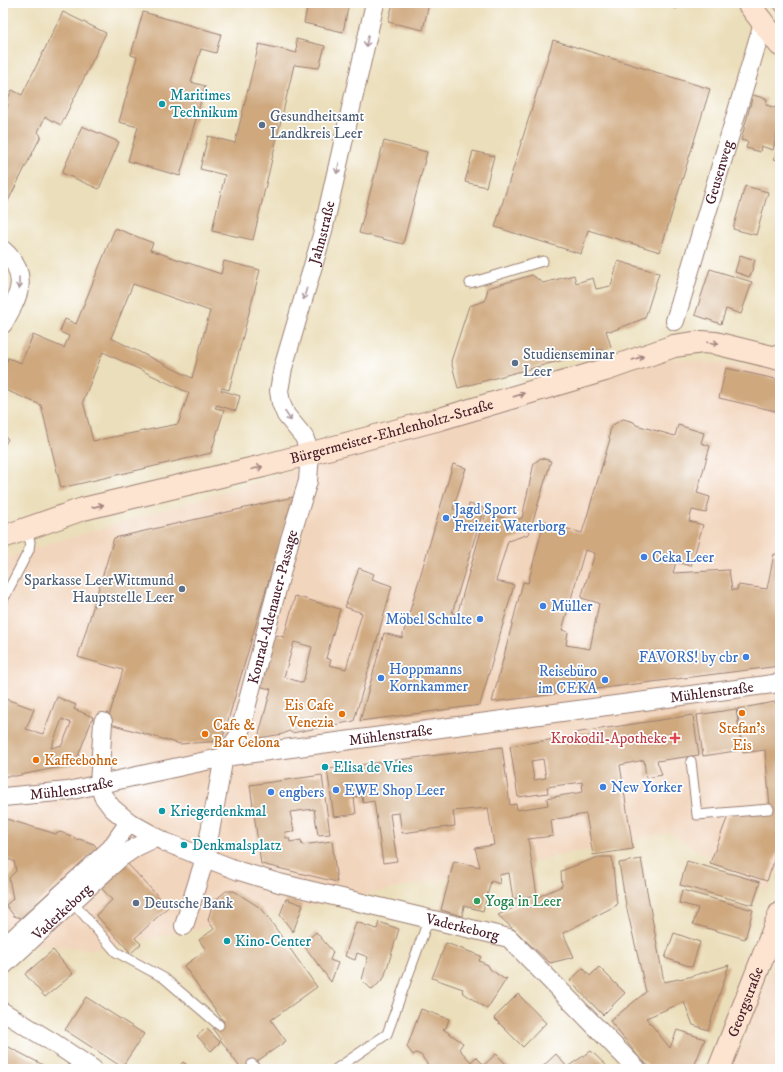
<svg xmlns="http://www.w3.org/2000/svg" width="783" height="1072" viewBox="0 0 783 1072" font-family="'IM FELL DW Pica',serif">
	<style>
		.built { fill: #f2d5bd }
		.building { fill: #cfa87e; fill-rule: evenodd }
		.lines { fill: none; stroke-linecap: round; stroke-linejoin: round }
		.lane-casing { stroke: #9a7e72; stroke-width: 11 }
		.street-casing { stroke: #9a7e72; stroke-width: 20 }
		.secondary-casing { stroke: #9a7e72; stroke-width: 24 }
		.lane { stroke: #fff; stroke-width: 9 }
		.street { stroke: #fff; stroke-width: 18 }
		.secondary { stroke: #fde4d1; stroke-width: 22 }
		.oneway { stroke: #ae9aa0 }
		.oneway2 { stroke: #a4827e }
		.culture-dot { fill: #0f9aa8; stroke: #fff; stroke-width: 1.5 }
		.service-dot { fill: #5c6f8a; stroke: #fff; stroke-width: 1.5 }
		.shop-dot { fill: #3f7fe0; stroke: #fff; stroke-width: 1.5 }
		.food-dot { fill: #e8710a; stroke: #fff; stroke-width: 1.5 }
		.health-dot { fill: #e0444e; stroke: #fff; stroke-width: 1.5 }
		.leisure-dot { fill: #2e9e5b; stroke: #fff; stroke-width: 1.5 }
		.labels { text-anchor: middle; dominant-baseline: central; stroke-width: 3.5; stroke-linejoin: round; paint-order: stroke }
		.culture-label { font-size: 15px; fill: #0d838f; stroke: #fff; text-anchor: start }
		.service-label { font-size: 15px; fill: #4e5e75; stroke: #fff; text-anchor: start }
		.street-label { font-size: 15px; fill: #4a1f2b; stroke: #fff }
		.shop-label { font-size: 15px; fill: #366cbe; stroke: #fff; text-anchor: start }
		.food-label { font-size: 15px; fill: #c56008; stroke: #fff; text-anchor: start }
		.health-label { font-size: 15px; fill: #be3a42; stroke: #fff; text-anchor: end }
		.leisure-label { font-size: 15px; fill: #27864d; stroke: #fff; text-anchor: start }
	</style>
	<rect width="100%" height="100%" fill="#fff"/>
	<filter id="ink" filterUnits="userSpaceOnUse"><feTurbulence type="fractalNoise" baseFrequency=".025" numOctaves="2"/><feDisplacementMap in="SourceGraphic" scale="8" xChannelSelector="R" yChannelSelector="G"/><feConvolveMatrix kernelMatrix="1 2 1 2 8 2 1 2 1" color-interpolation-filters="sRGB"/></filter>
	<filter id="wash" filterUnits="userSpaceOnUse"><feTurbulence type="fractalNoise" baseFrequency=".012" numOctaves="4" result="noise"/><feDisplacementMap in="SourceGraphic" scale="16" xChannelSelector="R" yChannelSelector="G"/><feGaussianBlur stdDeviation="0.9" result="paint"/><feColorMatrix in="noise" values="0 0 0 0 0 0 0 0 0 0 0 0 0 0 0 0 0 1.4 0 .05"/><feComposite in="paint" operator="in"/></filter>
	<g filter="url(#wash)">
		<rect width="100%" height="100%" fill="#ebdeba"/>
		<!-- built -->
		<path class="built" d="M668 358 780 370V864L767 891 669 833 93 950 3 941V558Z
			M780 952V1069H732L765 985Z"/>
		<g id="blocks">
			<!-- building -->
			<path class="building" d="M308 3H349L343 32 304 23Z
				M393 3H429L423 30 388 22Z
				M671 3H682L675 9Z
				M771 3H780V15Z
				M63 12 106 33 61 125 45 117 38 132 41 136 3 211V115L8 105 6 102 12 90 22 95Z
				M143 12 221 34 216 53 201 49 191 82 205 86 180 176 128 161 138 127 119 122 137 57 131 55Z
				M296 39 325 46 319 68 294 65 253 240 212 231 225 175 200 169 208 136 235 143 259 44 297 53Z
				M553 40 710 89 660 252 588 230 581 254 495 227Z
				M753 95 767 99 766 105 780 109V123L773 150 761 146 760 152 746 148 748 142 741 140Z
				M82 126 119 142 99 189 62 173Z
				M384 141 427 152 403 244 359 233Z
				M778 146 780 147V161L774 159Z
				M473 151 494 156 486 187 465 182Z
				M745 186 768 192 756 235 733 229Z
				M115 228 153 243 150 250 221 274 224 261 260 270 229 390 222 388 221 390 240 396 236 411 217 405 215 408 224 410 211 453 61 488 41 405 3 389V371L8 358 21 363 33 335 64 348 69 336 60 332 62 326 65 319 76 324ZM133 284 210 311 192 378 111 338ZM103 352 189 393 178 424 93 441 83 401Z
				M740 255 755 260 750 277 735 272Z
				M618 261 659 273 645 318 612 331 606 330 611 347 458 388 451 361 469 306 485 301 488 288 532 275 543 283 574 275 576 283 593 278 596 289 611 286Z
				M710 269 752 282 741 314 726 309 721 324 695 315Z
				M726 368 780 380V412L719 398Z
				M623 419 634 422 636 425 675 436 678 425 704 433 701 443 710 446 697 493 710 497 706 513 692 510 689 521 703 525 691 566 676 562 673 573 729 570 732 590H737L738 585 767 589 774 554 780 555V666L492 702 523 582 528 583 544 522 582 533 610 439 609 437 611 426ZM585 550 595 553 581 598 599 603 590 649 566 645 568 632 562 630Z
				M3 436 8 439 3 448Z
				M541 458 551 461 529 534 508 541 496 581 514 585 480 705 360 721 384 633 402 638 453 464 466 468 453 509 467 513 469 504 484 508 452 613 457 615 486 513 514 521 522 518 534 463Z
				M293 497 222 741 180 744 107 723 123 670 78 657 114 538Z
				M359 568 374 574 372 579 392 586 354 721 292 733 289 731 283 734 258 738 271 689 258 686 272 634 284 637 295 596 340 609 326 658 331 660 329 665 346 669 362 613 345 607ZM294 642 312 647 303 683 284 677Z
				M57 697 76 705 74 709 93 717 75 764 16 776H3V698L34 709 26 729 43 734ZM62 719 71 723 62 745 51 748Z
				M780 701V845L767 881 710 863 728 816 770 807 765 750 743 753 737 709Z
				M736 709 742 750 703 756 697 715Z
				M693 715 699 755 657 761 662 775 646 778 644 760 620 765 633 849 593 855 586 814 551 820 553 836 528 839 537 895 513 899 509 873 499 875 500 884 491 881 483 911 464 906 462 916 441 910 454 861 480 867 475 848 494 845 488 808 453 811 455 826 402 833 399 813 390 814 397 861 383 863 374 801 363 803 362 796 354 797 356 814 334 817 327 769 502 747 510 805 516 804 517 810 548 805 547 798 583 792 582 782 547 787 548 793 518 797 510 746 574 736V733ZM543 759 546 778 534 780 531 761Z
				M322 775 330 834 318 835 314 809 290 812 294 831 285 832 286 838H289L290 842 301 840 302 845 332 841 337 882 261 864 250 785Z
				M3 818 56 834 60 832 74 837 76 840 79 839 94 844 97 848 21 918 14 916 6 905 13 899 9 878 16 871 14 861 3 858Z
				M598 857H612L617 905 563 933 574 957 550 963 498 915 562 886 561 871Z
				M641 859 664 982 689 977 729 965 708 1030 693 1025 684 1002 646 1018 670 1048 677 1030 705 1039 693 1069H652L638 1056 610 1021 646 992 626 905 619 863Z
				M124 860 168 907 135 938 141 944 131 953 96 915 112 900 98 884Z
				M687 861 760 882 753 905 680 885Z
				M682 890 753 910 745 939 693 924 698 908 679 903Z
				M226 891H234L262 909 317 987 271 1020 286 1041 246 1069H241L213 1029 224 1022 184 966 206 950 199 940 214 929 208 920 213 902Z
				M286 899 303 905 293 932 280 915Z
				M356 922 377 929 379 922 399 929 384 978 372 990 362 980 368 957 357 953 355 960 345 956Z
				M316 932 333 952 330 960 338 963 331 982 303 944Z
				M674 933 700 942 692 967 665 958Z
				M446 943 481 956 479 961 488 965 490 969 504 979 507 978 487 1009 462 992 463 989 432 978Z
				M53 950 73 974 45 997 25 974Z
				M599 967 625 993 603 1015 570 981 583 968 590 976Z
				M518 994 546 1023 523 1047 494 1018Z
				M86 997 144 1034 122 1067 65 1030Z
				M421 1009 449 1019 446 1028 443 1029 463 1043 459 1049 471 1062 476 1057 484 1065 496 1054 511 1069H428V1065L421 1055 416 1053 413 1055 407 1047Z
				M206 1028 220 1042 211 1051 197 1036Z
				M3 1044 45 1066 44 1069H3Z
				M591 1051 610 1069H540L556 1054 567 1067Z
				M183 1062 192 1069H177Z"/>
		</g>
	</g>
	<g filter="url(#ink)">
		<use href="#blocks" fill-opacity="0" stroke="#9a7e72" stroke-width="1"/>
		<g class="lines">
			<!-- lane casing -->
			<g class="lane-casing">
				<path id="lane" d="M470 283 543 261
					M3 600 29 550 30 542 27 528
					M691 761 697 815 769 809
					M71 900 116 952 164 978 219 1025
					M252 1064 256 1069
					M336 1069 387 1034 429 918"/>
			</g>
			<!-- street casing -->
			<g class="street-casing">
				<g id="street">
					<path d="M3 250C31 275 19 296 3 324"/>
					<path id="s1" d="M675 321 763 23"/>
					<path id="s2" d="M103 722 99 784 103 796 112 808 129 822 165 842 239 871 279 883 509 938 637 1069"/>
					<path id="s3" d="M3 797 68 791 224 757 780 683"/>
					<path id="s4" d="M184 926 205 858 224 757 239 735 290 539 308 481 310 453 304 437 286 415 281 403 279 391 283 368 322 235 375 3"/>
					<path d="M3 948 111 848 129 822"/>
					<path id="s5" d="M3 966 120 858 136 847 155 838"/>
					<path d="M3 1012 54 1043 93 1069"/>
				</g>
			</g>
			<!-- secondary casing -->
			<g class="secondary-casing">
				<g id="secondary">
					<path d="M748 3 780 45"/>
					<path id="s6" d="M3 537 83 509 263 466 440 419 605 370 674 346 702 342 715 343 780 359"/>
					<path id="s7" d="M719 1069 780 913"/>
				</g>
			</g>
			<!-- lane -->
			<use href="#lane" class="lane"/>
			<!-- street -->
			<use href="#street" class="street"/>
			<!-- secondary -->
			<use href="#secondary" class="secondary"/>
		</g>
		<!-- one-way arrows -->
		<defs><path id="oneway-shaft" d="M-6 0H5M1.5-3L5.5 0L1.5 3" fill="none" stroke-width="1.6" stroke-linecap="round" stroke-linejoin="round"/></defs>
		<g class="oneway">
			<use href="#oneway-shaft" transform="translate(367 41) rotate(103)"/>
			<use href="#oneway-shaft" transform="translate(338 168) rotate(103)"/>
			<use href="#oneway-shaft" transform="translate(19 283) rotate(91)"/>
			<use href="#oneway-shaft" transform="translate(305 294) rotate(106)"/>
			<use href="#oneway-shaft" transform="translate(288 416) rotate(56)"/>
		</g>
		<g class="oneway2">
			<use href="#oneway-shaft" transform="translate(713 343) rotate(7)"/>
			<use href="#oneway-shaft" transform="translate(638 358) rotate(-19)"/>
			<use href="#oneway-shaft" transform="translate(519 395) rotate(-16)"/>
			<use href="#oneway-shaft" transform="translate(257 468) rotate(-14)"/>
			<use href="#oneway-shaft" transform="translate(98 506) rotate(-13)"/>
		</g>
	</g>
	<!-- markers -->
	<g class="culture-dot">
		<circle cx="162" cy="104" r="4"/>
		<circle cx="325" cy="767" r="4"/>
		<circle cx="162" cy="811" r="4"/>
		<circle cx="184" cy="845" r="4"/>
		<circle cx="227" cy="941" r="4"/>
	</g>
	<g class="service-dot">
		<circle cx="262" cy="125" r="4"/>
		<circle cx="515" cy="363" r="4"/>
		<circle cx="182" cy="589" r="4"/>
		<circle cx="136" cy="903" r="4"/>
	</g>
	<g class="shop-dot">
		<circle cx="446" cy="518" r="4"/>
		<circle cx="644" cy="557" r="4"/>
		<circle cx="543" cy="606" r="4"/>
		<circle cx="480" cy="619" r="4"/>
		<circle cx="746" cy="657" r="4"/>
		<circle cx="381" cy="678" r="4"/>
		<circle cx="605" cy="680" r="4"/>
		<circle cx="603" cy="787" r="4"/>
		<circle cx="336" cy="790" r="4"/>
		<circle cx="271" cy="792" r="4"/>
	</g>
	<g class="food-dot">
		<circle cx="742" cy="713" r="4"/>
		<circle cx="342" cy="714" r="4"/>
		<circle cx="205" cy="734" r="4"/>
		<circle cx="36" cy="760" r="4"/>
	</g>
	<path class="health-dot" d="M673 732h4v4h4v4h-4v4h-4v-4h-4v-4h4z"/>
	<circle class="leisure-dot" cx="477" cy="901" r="4"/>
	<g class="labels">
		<!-- culture labels -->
		<g class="culture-label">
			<text x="170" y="95">Maritimes<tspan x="170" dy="17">Technikum</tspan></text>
			<text x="333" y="767">Elisa de Vries</text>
			<text x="170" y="811">Kriegerdenkmal</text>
			<text x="192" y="845">Denkmalsplatz</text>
			<text x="235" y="941">Kino-Center</text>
		</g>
		<!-- service labels -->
		<g class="service-label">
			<text x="270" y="116">Gesundheitsamt<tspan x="270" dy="17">Landkreis Leer</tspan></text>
			<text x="523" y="354">Studienseminar<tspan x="523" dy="17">Leer</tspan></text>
			<text x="174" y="580" text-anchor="end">Sparkasse LeerWittmund<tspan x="174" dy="17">Hauptstelle Leer</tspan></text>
			<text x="144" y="903">Deutsche Bank</text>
		</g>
		<!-- street labels -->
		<g class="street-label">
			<text stroke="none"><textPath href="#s1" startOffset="155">Geusenweg</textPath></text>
			<text stroke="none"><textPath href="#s4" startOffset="727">Jahnstraße</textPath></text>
			<text stroke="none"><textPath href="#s6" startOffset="403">Bürgermeister-Ehrlenholtz-Straße</textPath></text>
			<text stroke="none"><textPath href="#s4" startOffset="333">Konrad-Adenauer-Passage</textPath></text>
			<text stroke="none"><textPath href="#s3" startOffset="717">Mühlenstraße</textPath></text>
			<text stroke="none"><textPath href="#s3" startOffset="393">Mühlenstraße</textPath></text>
			<text stroke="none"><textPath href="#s3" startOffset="69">Mühlenstraße</textPath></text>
			<text stroke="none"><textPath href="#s5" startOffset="80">Vaderkeborg</textPath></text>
			<text stroke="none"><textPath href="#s2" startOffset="463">Vaderkeborg</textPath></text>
			<text stroke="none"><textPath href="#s7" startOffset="72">Georgstraße</textPath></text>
		</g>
		<!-- shop labels -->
		<g class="shop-label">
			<text x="454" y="509">Jagd Sport<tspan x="454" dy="17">Freizeit Waterborg</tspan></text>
			<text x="652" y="557">Ceka Leer</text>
			<text x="551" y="606">Müller</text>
			<text x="472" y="619" text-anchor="end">Möbel Schulte</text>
			<text x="738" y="657" text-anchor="end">FAVORS! by cbr</text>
			<text x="389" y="669">Hoppmanns<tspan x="389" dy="17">Kornkammer</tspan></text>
			<text x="597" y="671" text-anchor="end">Reisebüro<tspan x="597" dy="17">im CEKA</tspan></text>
			<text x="611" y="787">New Yorker</text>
			<text x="344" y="790">EWE Shop Leer</text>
			<text x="279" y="792">engbers</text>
		</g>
		<!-- food labels -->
		<g class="food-label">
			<text x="334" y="705" text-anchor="end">Eis Cafe<tspan x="334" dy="17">Venezia</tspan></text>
			<text x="213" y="725">Cafe &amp;<tspan x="213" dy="17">Bar Celona</tspan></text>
			<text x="742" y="728" text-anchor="middle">Stefan's<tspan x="742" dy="17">Eis</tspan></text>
			<text x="44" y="760">Kaffeebohne</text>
		</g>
		<!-- health labels -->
		<g class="health-label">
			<text x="667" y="738">Krokodil-Apotheke</text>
		</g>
		<!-- leisure labels -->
		<g class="leisure-label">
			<text x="485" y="901">Yoga in Leer</text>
		</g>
	</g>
	<!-- margin -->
	<rect width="783" height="1072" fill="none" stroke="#fff" stroke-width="16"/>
</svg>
